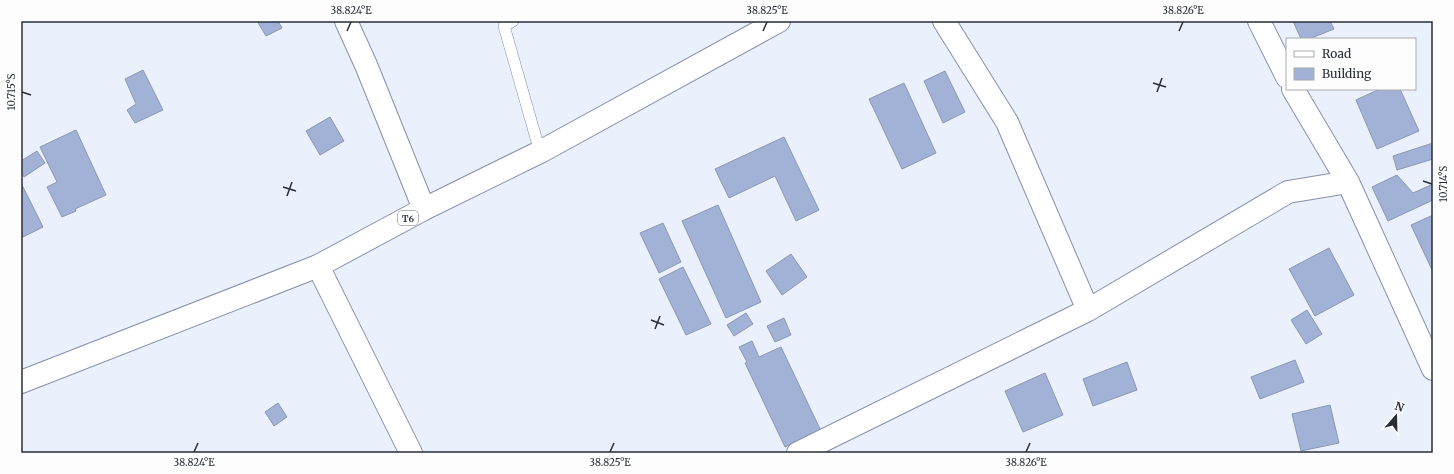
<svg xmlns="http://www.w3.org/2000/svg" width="1454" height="474" viewBox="0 0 1454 474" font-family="Merriweather,serif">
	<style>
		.building { fill: #a1b2d6; stroke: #8b98b3 }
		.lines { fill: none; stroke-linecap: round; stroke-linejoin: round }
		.service-casing { stroke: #8491ad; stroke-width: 12 }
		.minor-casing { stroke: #8491ad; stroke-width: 24 }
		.trunk-casing { stroke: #8491ad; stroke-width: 24 }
		.service { stroke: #fff; stroke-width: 11 }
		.minor { stroke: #fff; stroke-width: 22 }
		.trunk { stroke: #fff; stroke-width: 22 }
		.ticks { fill: none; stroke: #272d38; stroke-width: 1.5 }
		.labels { text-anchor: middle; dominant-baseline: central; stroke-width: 3.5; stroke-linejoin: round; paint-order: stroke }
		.shield { fill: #fdfdfd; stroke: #676b73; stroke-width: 1 }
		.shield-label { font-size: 9px; font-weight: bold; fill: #272d38 }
		.neatline { fill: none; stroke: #272d38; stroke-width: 1.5 }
		.ticks-label { font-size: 10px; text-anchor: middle; fill: #272d38 }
	</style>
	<rect width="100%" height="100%" fill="#eaf0fc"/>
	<!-- building -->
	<path class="building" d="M257 21H278L282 28 266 36Z
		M1293 21H1330L1334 29 1309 39H1301Z
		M143 70 163 110 135 123 127 110 136 104 125 79Z
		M945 71 965 112 943 123 924 81Z
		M904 83 936 153 902 169 869 99Z
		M1380 89H1400L1419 131 1377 149 1356 100Z
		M330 117 344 141 320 155 306 131Z
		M76 130 106 195 75 209 76 211 62 217 47 187 57 182 40 147Z
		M784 137 819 210 796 221 775 176 729 198 715 169Z
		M1433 143V159L1397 170 1393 156Z
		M37 151 45 163 24 177 21 171V161Z
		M1397 175 1413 193 1433 184V200L1388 221 1372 187Z
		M21 183 43 227 21 238Z
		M718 205 761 302 726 318 682 221Z
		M1433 215V272L1411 225Z
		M663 223 681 262 659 273 640 233Z
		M1329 248 1354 295 1315 316 1289 269Z
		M791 254 807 277 782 295 766 271Z
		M683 267 711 324 686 335 659 279Z
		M1307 310 1322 334 1306 344 1291 320Z
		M746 313 753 324 734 336 727 325Z
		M784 318 791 335 775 342 767 326Z
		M752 341 759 357 781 347 821 431 785 447 745 363 747 362 739 347Z
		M1295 360 1304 382 1260 399 1251 377Z
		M1127 362 1137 390 1093 406 1083 379Z
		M1045 373 1063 415 1023 432 1005 391Z
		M278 403 287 417 274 426 265 412Z
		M1330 405 1339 443 1301 451 1292 414Z"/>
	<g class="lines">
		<!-- service casing -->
		<g class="service-casing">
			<path id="service" d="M513 21 504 26 540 152"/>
		</g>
		<!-- minor casing -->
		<g class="minor-casing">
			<path id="minor" d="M346 21 366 65 424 209
				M944 21 1007 122 1088 310 1288 192 1348 182 1433 369
				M1259 21 1287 77
				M1293 89 1348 182
				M318 266 411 453
				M798 453 1088 310"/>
		</g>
		<!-- trunk casing -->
		<g class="trunk-casing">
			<path id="trunk" d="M21 382 318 266 424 209 540 152 779 21"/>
		</g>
		<!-- service -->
		<use href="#service" class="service"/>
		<!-- minor -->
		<use href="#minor" class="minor"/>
		<!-- trunk -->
		<use href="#trunk" class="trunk"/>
	</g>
	<!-- ticks -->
	<path class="ticks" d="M347 31 351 22M763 31 767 22M1179 31 1183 22M1153 83 1166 87M22 92 31 95M1157 92 1162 78M1423 181 1432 184M283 187 296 191M287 196 292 182M651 320 664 325M655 329 660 316M194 452 198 443M610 452 614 443M1026 452 1030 443"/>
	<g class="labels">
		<!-- shield labels -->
		<rect class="shield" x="398" y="211" width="20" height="14" rx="3"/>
		<g class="shield-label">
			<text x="408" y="218">T6</text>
		</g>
	</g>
	<!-- border -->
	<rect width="1454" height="474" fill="none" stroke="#fdfdfd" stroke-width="44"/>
	<!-- legend -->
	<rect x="1286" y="38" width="130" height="52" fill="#fdfdfd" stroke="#a7aaae"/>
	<rect x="1294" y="51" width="20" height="6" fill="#ffffff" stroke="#a7aaae"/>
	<text x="1322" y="58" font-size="12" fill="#272d38">Road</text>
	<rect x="1294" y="68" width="20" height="12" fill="#a1b2d6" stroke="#a7aaae"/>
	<text x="1322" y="78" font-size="12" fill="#272d38">Building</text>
	<!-- north arrow -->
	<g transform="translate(1396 416) rotate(20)" stroke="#fdfdfd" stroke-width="3" paint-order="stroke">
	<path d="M0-3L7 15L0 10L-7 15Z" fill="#272d38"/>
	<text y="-6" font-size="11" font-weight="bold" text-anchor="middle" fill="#272d38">N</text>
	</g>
	<rect x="22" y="22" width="1410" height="430" class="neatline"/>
	<g class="ticks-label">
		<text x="351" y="14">38.824°E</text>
		<text x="767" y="14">38.825°E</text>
		<text x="1183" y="14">38.826°E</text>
		<text transform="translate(11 92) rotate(-90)" y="4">10.715°S</text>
		<text transform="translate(1443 184) rotate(-90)" y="4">10.714°S</text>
		<text x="194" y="466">38.824°E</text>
		<text x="610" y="466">38.825°E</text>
		<text x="1026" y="466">38.826°E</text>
	</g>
</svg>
